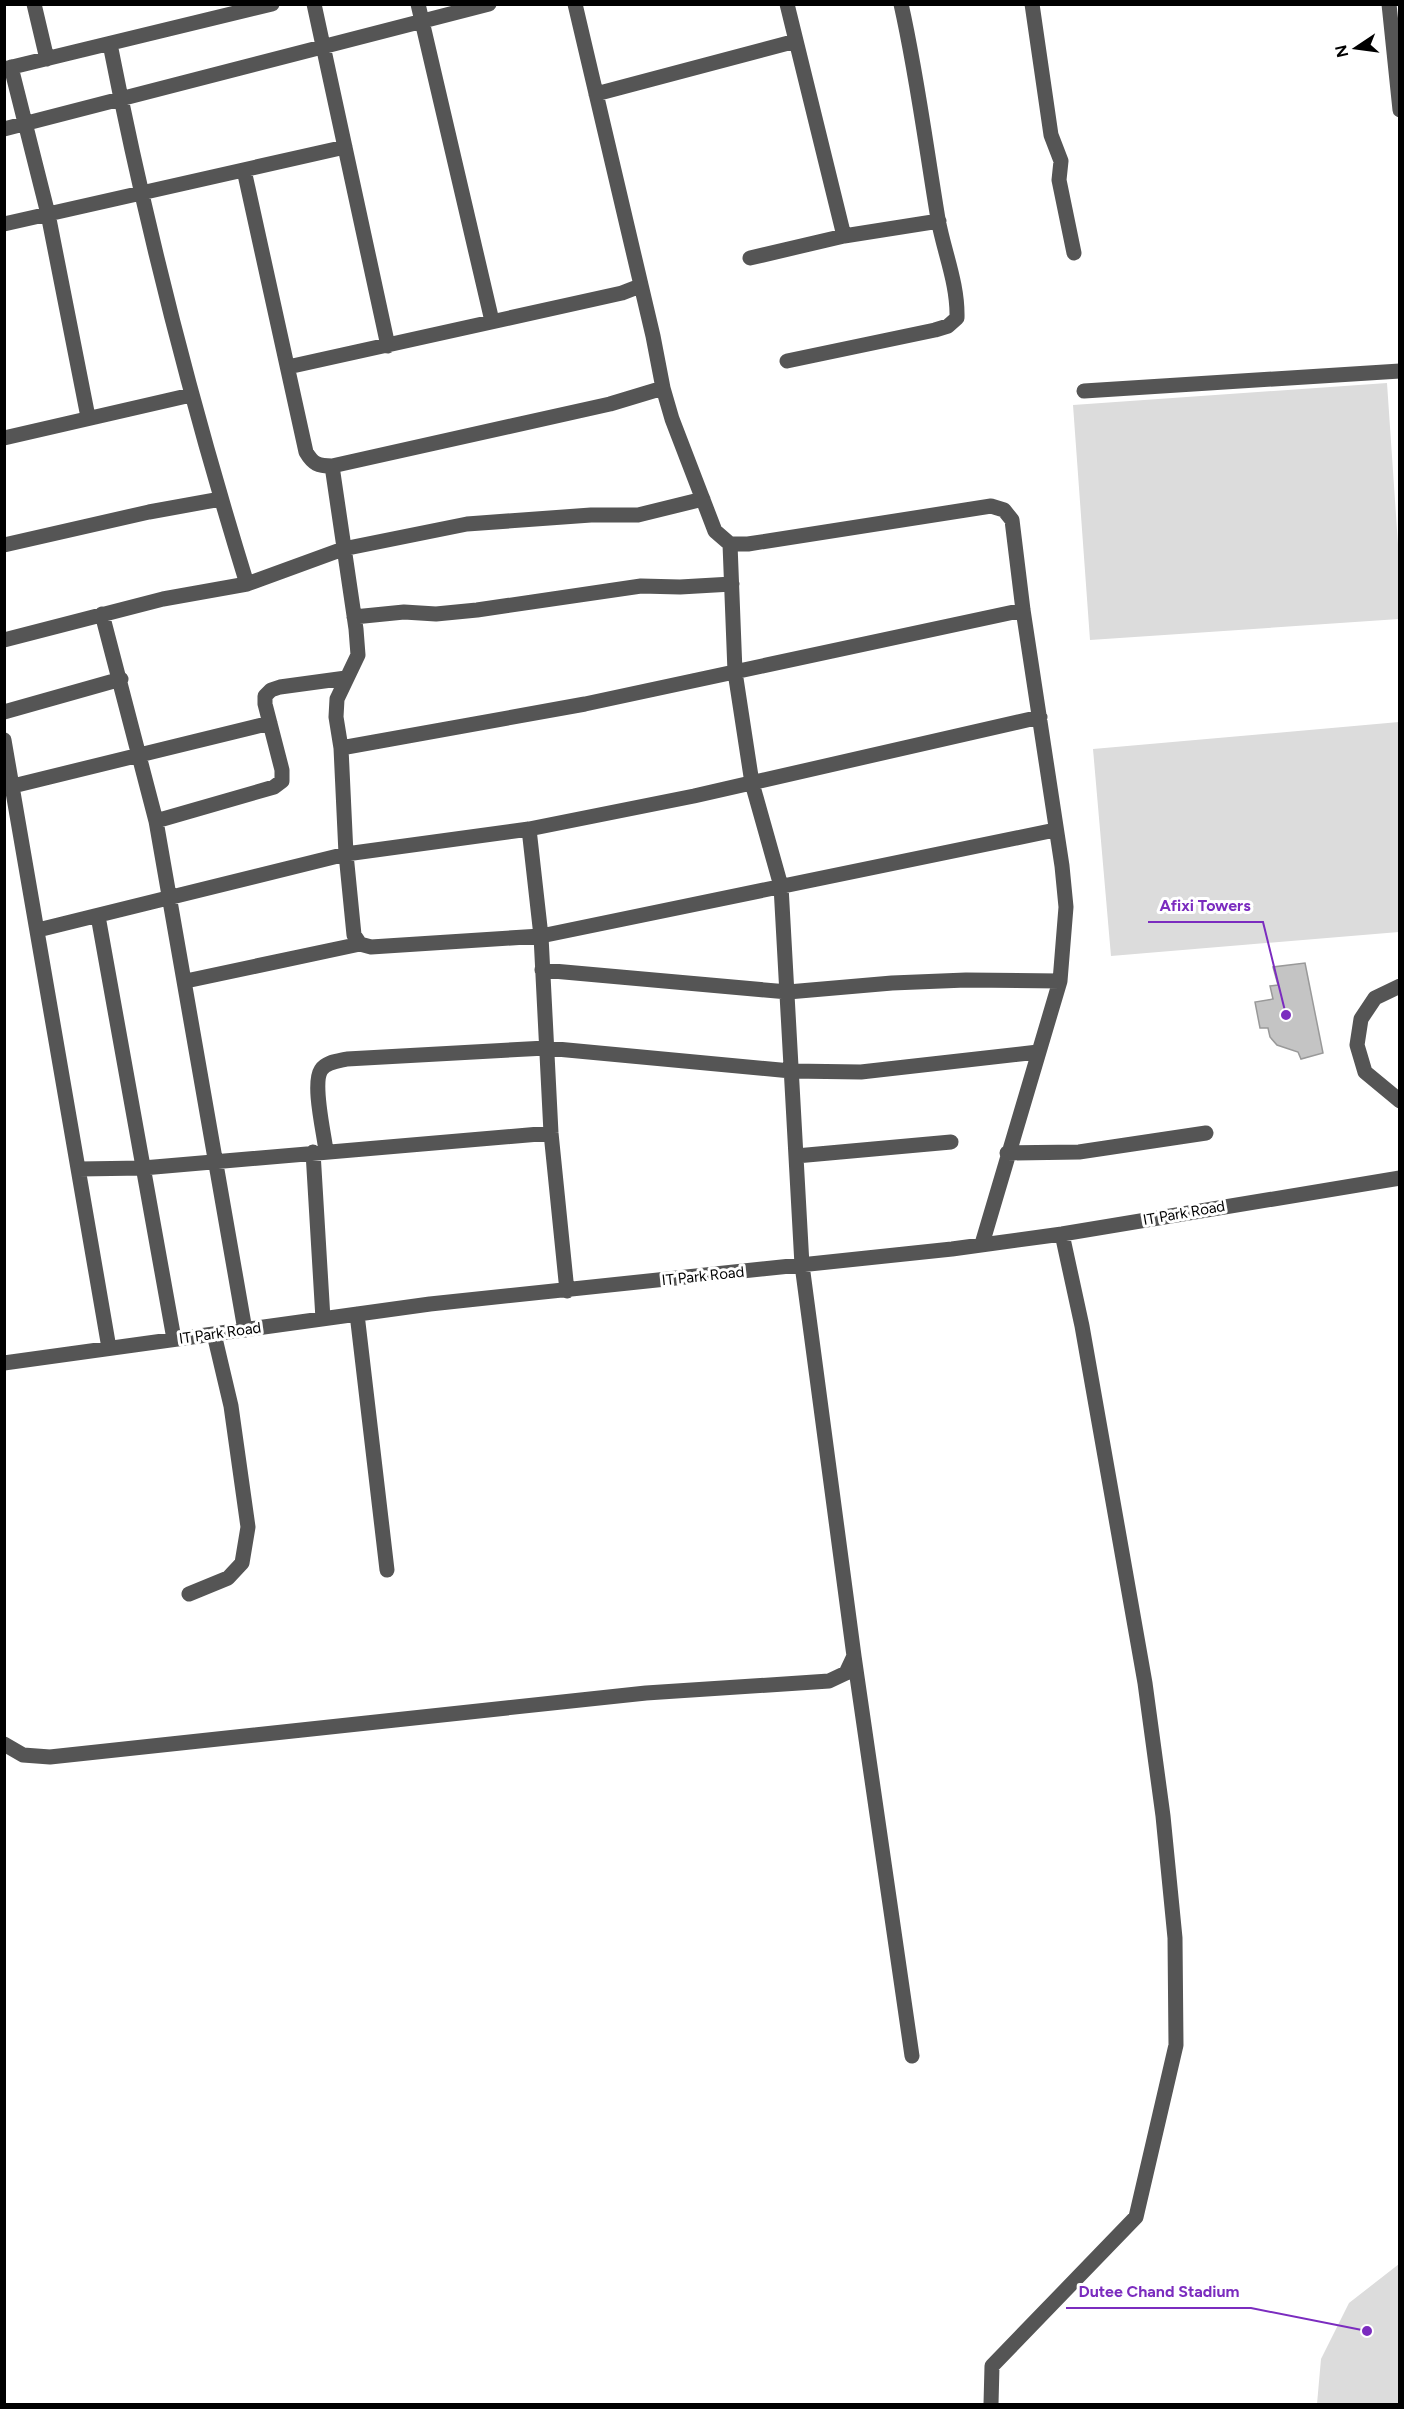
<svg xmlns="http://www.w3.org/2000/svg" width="1404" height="2409" viewBox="0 0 1404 2409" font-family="Figtree,sans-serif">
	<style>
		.green { fill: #dcdcdc }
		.building { fill: #c4c4c4; stroke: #999; stroke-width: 1.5 }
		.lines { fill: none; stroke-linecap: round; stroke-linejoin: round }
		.minor { stroke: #555; stroke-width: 15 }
		.labels { text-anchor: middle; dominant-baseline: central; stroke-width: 6; stroke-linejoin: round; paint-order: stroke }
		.street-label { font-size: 15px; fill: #000; stroke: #fff }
		.leader { fill: none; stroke: #7b2cbf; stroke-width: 2 }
		.callout-dot { fill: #7b2cbf; stroke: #fff; stroke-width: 2 }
		.callout-label { font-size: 16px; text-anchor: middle; font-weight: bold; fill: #7b2cbf; stroke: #fff; stroke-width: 6; stroke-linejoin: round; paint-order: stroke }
	</style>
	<rect width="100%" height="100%" fill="#fff"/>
	<!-- green -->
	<path class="green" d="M1387 383 1399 559V619L1090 640 1073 405Z
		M1399 722V932L1111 956 1093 749Z
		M1399 2264V2404H1317L1321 2359 1349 2303Z"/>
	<!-- building -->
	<path class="building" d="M1305 963 1323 1053 1301 1059 1298 1052 1277 1045 1270 1037 1268 1028H1260L1255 1002 1273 999 1270 986 1278 985 1273 967Z"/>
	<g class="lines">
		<!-- minor -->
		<path class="minor" d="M34 4 47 59
			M314 4 388 346
			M418 4 492 321
			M575 4 653 336 663 388 672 419 715 531 730 544H748L991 506 1004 510 1012 520 1023 610 1062 866 1066 907 1060 981 982 1244
			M787 4 844 236
			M1032 4 1051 135 1061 161 1059 180 1074 253
			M1389 4 1400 110
			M110 44C146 227 192 406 247 584
			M11 67 48 214 88 417
			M4 69 272 4
			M596 94 796 41
			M4 129 489 4
			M244 170 306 452C313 464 318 466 332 466L610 404 663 388
			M4 224 345 147
			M750 258 844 236 939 221
			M787 361 935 330 948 326 957 318C958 284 944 252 938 219 926 147 917 75 901 4
			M288 367 622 293 640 286
			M1084 391 1400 371
			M4 438 191 395
			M332 466 356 629 358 655 337 699 336 717 341 748 346 854 354 935 360 944 371 947 541 936 1055 830
			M4 545 149 512 221 499
			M102 614 156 821 245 1330
			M354 617 404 612 436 614 477 610 641 586 680 587 732 584
			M4 640 163 599 247 584 343 549 467 524 591 515H638L703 499
			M4 712 121 679
			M4 740 109 1348
			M341 748 585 704 1023 610
			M13 786 270 723
			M156 821 274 787 282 781V770L265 704V696L271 690 280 687 346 678
			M529 829 541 936 551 1133 567 1291
			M98 916 174 1339
			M38 930 346 854 529 829 694 796 1040 717
			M542 970 788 992 892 983 966 980 1060 981
			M186 981 360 944
			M1400 986 1375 998 1361 1019 1357 1045 1365 1072 1400 1101
			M326 1151C324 1133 312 1084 321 1070 326 1062 338 1061 347 1059L546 1048 791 1071 861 1072 1038 1052
			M313 1152 323 1319
			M1007 1153 1079 1152 1206 1133
			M796 1156 951 1142
			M79 1169 143 1168 551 1133
			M357 1314 387 1570
			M4 1363 430 1304 952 1249 1062 1234 1400 1178
			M189 1594 228 1578 242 1563 248 1527 231 1406 214 1334
			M854 1656 912 2056
			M4 1744 23 1755 50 1757 646 1693 829 1681 846 1673 854 1656 802 1265 781 886 752 783 735 672 730 544
			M991 2404 992 2366 1136 2217 1176 2045 1175 1938 1163 1816 1145 1683 1082 1326 1062 1234"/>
	</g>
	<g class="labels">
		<!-- street labels -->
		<g class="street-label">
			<text transform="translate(1184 1213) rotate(-10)">IT Park Road</text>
			<text transform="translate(703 1276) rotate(-6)">IT Park Road</text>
			<text transform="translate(220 1333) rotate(-8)">IT Park Road</text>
		</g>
	</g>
	<!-- callouts -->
	<path class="leader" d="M1286 1015L1263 922H1148M1367 2331L1251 2308H1066"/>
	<g class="callout-dot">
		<circle cx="1286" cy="1015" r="6"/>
		<circle cx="1367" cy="2331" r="6"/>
	</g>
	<g class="callout-label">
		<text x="1205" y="911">Afixi Towers</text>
		<text x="1159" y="2297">Dutee Chand Stadium</text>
	</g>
	<!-- border -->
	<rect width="1404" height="2409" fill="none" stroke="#000000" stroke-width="12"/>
	<!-- north arrow -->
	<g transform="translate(1356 48) rotate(257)" stroke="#ffffff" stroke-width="4.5" paint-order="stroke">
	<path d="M0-4.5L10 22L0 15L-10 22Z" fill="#000000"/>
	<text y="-9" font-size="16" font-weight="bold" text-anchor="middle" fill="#000000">N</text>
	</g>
</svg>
